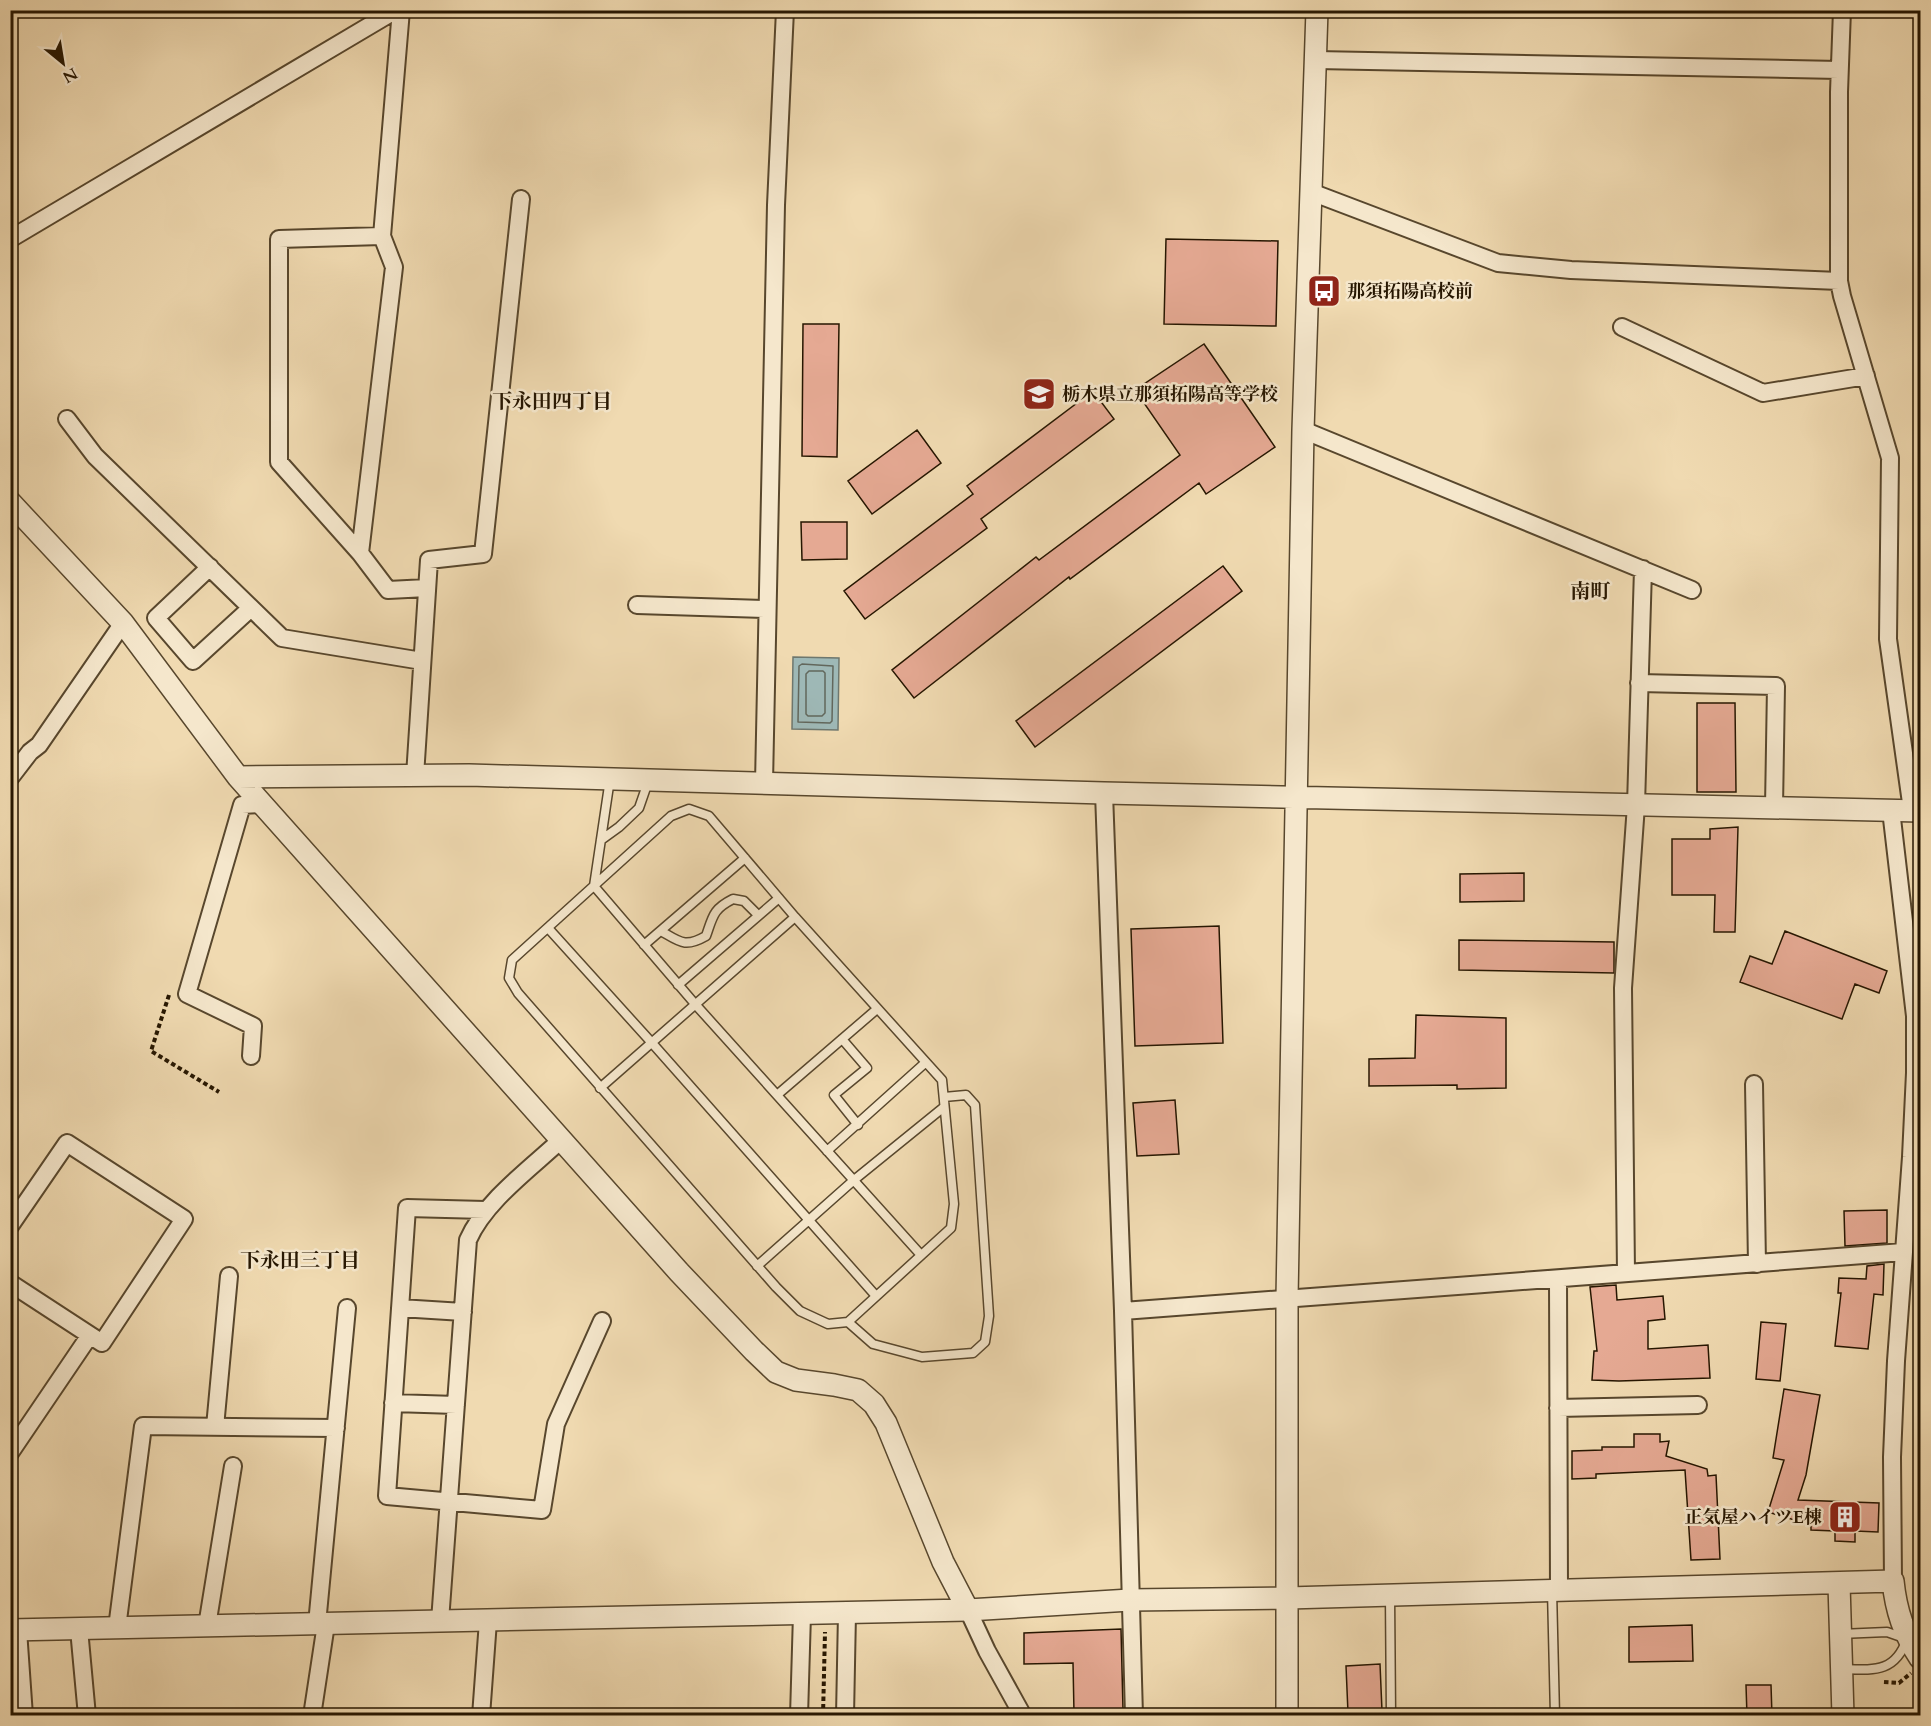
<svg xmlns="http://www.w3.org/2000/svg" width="1931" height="1726" viewBox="0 0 1931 1726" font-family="Cardo,'Noto Serif JP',serif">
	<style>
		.water { fill: #9eb8b6; stroke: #6e776e; stroke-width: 1.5 }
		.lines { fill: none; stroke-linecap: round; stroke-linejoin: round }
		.shore { stroke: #62675c; stroke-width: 1.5 }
		.building { fill: #e5a993; stroke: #261601; stroke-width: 1.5 }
		.service-casing { stroke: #58472d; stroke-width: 11 }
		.minor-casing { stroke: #58472d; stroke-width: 20 }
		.tertiary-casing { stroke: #58472d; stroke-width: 24 }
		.path { stroke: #261601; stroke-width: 4; stroke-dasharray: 4.5 3; stroke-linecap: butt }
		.service { stroke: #f5e7cc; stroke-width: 8 }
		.minor { stroke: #f5e7cc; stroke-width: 16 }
		.tertiary { stroke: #f5e7cc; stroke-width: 21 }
		.labels { text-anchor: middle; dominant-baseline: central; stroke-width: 5; stroke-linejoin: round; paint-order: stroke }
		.poi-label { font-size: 18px; font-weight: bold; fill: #261601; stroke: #f5e7cc; text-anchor: start }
		.neighbourhood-label { font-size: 20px; font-weight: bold; fill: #261601; stroke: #f5e7cc }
	</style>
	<rect width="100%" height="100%" fill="#f0dab1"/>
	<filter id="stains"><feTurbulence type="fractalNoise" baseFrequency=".00333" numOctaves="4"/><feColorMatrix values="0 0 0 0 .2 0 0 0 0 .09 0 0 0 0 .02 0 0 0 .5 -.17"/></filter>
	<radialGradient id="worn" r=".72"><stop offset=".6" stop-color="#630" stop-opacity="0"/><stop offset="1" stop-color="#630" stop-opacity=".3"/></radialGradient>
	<!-- water -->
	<path class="water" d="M793 657 839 658 838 730 792 729Z"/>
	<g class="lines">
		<!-- shore -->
		<path class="shore" d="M802 664 833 666 832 721 830 723 798 722 799 666Z
			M809 671H823L825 673V713L822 716H808L806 714V674Z"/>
	</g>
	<!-- building -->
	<path class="building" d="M1166 239 1278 241 1276 326 1164 324Z
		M803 324H839L837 457 802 456Z
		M1204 344 1275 447 1206 494 1199 483 1070 579 1069 577 914 698 892 670 1036 557 1039 560 1180 455 1135 390Z
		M1093 391 1114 419 981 519 987 528 865 619 844 591 973 494 967 486Z
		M917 430 941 463 872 514 848 481Z
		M801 522H847V559L802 560Z
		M1223 566 1242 591 1035 747 1016 721Z
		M1697 703H1735L1736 792H1697Z
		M1738 827 1735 932H1714L1715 895H1672V839H1710V829Z
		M1524 873V901L1460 902V874Z
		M1219 926 1223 1043 1135 1046 1131 929Z
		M1785 931 1887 971 1879 993 1855 984 1842 1019 1740 982 1750 956 1772 964Z
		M1459 940 1614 942V973L1459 970Z
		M1416 1015 1506 1018V1088L1457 1089V1085L1369 1086V1059L1415 1058Z
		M1175 1100 1179 1154 1137 1156 1133 1103Z
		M1887 1210V1243L1845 1246 1844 1211Z
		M1884 1264 1883 1295 1874 1294 1868 1349 1835 1346 1841 1293H1838L1839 1278 1866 1279 1867 1266Z
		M1616 1285 1617 1300 1663 1296 1665 1319 1648 1321V1349L1708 1345 1710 1378 1619 1381 1592 1380 1594 1351H1597L1590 1287Z
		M1761 1322 1786 1324 1780 1381 1756 1379Z
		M1784 1389 1820 1395 1806 1475 1798 1500 1879 1503 1878 1532 1855 1531V1542L1835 1541V1531L1811 1530V1525L1768 1512 1784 1460 1773 1458Z
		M1634 1434H1660V1442L1669 1441 1666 1456 1707 1469 1708 1476 1716 1475 1720 1559 1691 1560 1685 1470 1596 1474V1478L1572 1479V1451L1602 1450V1447H1634Z
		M1692 1625 1693 1661 1629 1662V1627Z
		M1121 1629 1123 1710 1074 1713 1073 1663 1024 1664V1633Z
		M1380 1664 1382 1711 1348 1713 1346 1666Z
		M1746 1685H1771L1772 1716H1747Z"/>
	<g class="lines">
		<!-- service casing -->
		<g class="service-casing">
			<path id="service" d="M610 779 594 886 695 1004 921 1255
				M689 809 709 816 795 917 942 1080 954 1204 951 1228 848 1322 828 1324 800 1311 776 1287 518 993 509 978 512 960 671 816Z
				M601 840 619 827 639 808 648 782
				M548 928 652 1043 876 1296
				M661 931C680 942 685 948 706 936 713 916 713 909 733 899L744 901 758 915
				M644 945 745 858
				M678 985 779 898
				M842 1039 867 1068 834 1095 858 1125
				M600 1088 795 917
				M777 1095 877 1009
				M827 1151 925 1063
				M757 1266 854 1180 944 1107
				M848 1322 873 1344 922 1357 973 1353 985 1342 989 1316 975 1105 966 1095 944 1097
				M1552 1590 1555 1716
				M1390 1596 1391 1716
				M1840 1634 1887 1632 1907 1639C1895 1673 1874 1670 1842 1669
				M1917 1716 1920 1715"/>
		</g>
		<!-- minor casing -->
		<g class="minor-casing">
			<path id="minor" d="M1842 10 1839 92V281L1842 296 1890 458 1888 639 1912 810
				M1316 60 1839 70
				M1311 192 1498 263 1571 270 1839 281
				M382 236 279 239V462L360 553 388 590 427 588
				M10 239 396 10
				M1622 327 1763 393 1866 376
				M67 419 95 456 282 638 422 661
				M1303 430 1692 590
				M360 553 394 267 382 236 401 10
				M210 567 156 618 193 661 251 608
				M637 605 767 609
				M1639 683 1776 686 1774 807
				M415 776 429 560 483 554 521 199
				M10 778 30 752 39 745 123 623
				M764 783 776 205 785 10
				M1104 793 1123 1311 1134 1716
				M1891 810 1915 1016V1073L1911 1157 1896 1361 1892 1457 1893 1581
				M251 1056 253 1026 187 994 242 805 262 804
				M1754 1084 1757 1264
				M485 1210 407 1208 387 1496 542 1510 556 1424 602 1321
				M10 1226 67 1143 184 1219 102 1343 10 1283
				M1626 1273 1623 988 1636 805 1643 569
				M1558 1280 1559 1590
				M400 1308 463 1312
				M1123 1311C1383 1290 1643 1274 1903 1252
				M393 1403 456 1405
				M1558 1408 1698 1405
				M215 1427 229 1276
				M10 1453 90 1335
				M968 1610 987 1651 1023 1716
				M440 1621 468 1240C485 1201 531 1168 562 1139
				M317 1624 347 1308
				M207 1626 233 1466
				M117 1628 143 1426 336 1428
				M79 1629 87 1716
				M18 1630 24 1716
				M312 1716 326 1624
				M481 1716 488 1621
				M799 1716 802 1614
				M845 1716 847 1613"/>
		</g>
		<!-- tertiary casing -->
		<g class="tertiary-casing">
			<path id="tertiary" d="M10 502 123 623 238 777 679 1272 754 1351 776 1372 796 1380 834 1385 858 1390 874 1404 886 1423 943 1562 968 1610
				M238 777 469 775 1104 793 1920 811
				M1839 1584 1843 1716
				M10 1630 968 1610 1130 1600 1288 1598 1893 1581C1896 1611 1904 1634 1920 1658
				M1287 1716V1298L1303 430 1317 10"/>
		</g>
		<!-- path -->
		<path class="path" d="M169 995 151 1051 219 1092
			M1917 1591H1920
			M1884 1682 1899 1683 1911 1673
			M823 1716 825 1632"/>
		<!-- service -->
		<use href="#service" class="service"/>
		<!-- minor -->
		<use href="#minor" class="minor"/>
		<!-- tertiary -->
		<use href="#tertiary" class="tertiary"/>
	</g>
	<!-- icons -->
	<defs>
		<g id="bus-square" transform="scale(1.725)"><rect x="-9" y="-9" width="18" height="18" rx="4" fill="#8f2418" stroke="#f5e7cc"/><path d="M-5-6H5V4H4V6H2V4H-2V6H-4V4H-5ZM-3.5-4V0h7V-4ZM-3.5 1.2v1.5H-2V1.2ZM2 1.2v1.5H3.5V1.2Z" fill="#fff"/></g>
		<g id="school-square" transform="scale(1.725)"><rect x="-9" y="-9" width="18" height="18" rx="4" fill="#8f2418" stroke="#f5e7cc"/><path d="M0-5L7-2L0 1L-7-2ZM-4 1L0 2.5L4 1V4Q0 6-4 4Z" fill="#fff"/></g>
		<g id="building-square" transform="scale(1.725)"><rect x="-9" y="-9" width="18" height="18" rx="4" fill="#8f2418" stroke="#f5e7cc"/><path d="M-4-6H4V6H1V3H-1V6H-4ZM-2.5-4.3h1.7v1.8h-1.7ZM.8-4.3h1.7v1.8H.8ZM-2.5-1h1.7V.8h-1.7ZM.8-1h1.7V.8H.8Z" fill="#fff"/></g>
	</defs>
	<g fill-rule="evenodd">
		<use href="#bus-square" x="1324" y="291"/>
		<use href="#school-square" x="1039" y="394"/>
		<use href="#building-square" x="1845" y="1517"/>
	</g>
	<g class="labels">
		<!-- poi labels -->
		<g class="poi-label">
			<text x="1347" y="291">那須拓陽高校前</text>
			<text x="1062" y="394">栃木県立那須拓陽高等学校</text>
			<text x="1822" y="1517" text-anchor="end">正気屋ハイツE棟</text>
		</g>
		<!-- neighbourhood labels -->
		<g class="neighbourhood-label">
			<text x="552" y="401">下永田四丁目</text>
			<text x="1590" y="591">南町</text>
			<text x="300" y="1260">下永田三丁目</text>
		</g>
	</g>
	<!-- margin -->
	<rect width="1931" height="1726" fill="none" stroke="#f0dab1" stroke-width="36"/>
	<rect x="12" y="12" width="1907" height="1702" fill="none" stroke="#261601" stroke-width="3"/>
	<rect x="18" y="18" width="1895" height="1690" fill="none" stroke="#261601" stroke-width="1.5"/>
	<!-- north arrow -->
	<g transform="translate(63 63) rotate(150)" stroke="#f5e7cc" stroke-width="4.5" paint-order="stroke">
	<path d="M0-4.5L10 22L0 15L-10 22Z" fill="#261601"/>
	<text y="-9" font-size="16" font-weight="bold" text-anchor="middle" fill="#261601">N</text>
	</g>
	<rect width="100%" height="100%" filter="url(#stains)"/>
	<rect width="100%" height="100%" fill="url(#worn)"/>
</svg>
